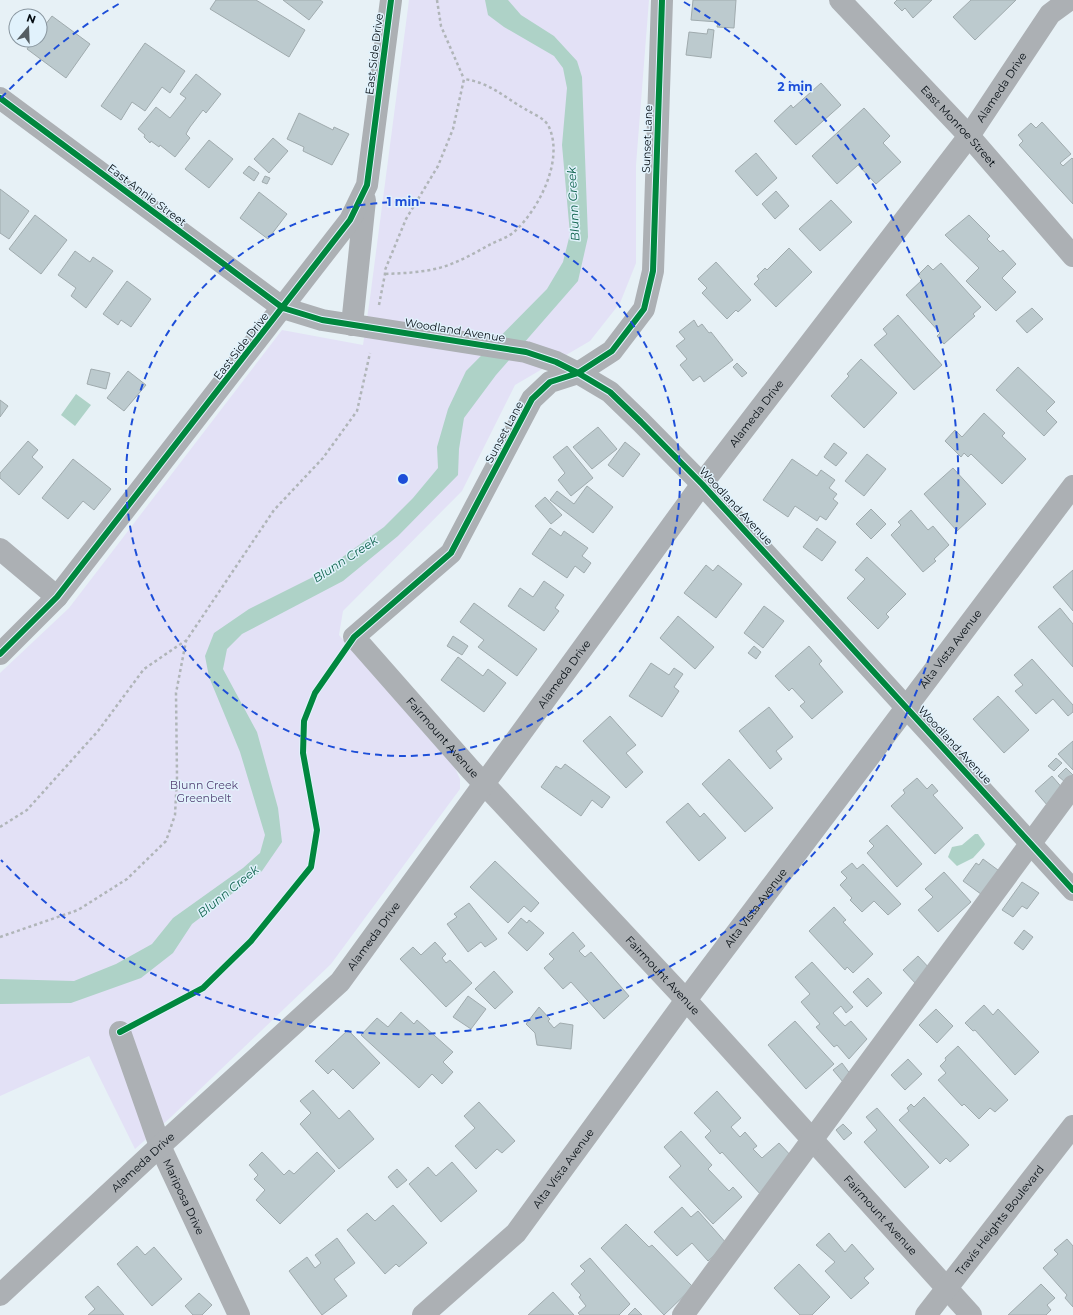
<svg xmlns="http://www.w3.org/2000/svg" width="1073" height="1315" viewBox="0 0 1073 1315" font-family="Montserrat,sans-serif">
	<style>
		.green { fill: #e3e1f6 }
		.water { fill: #aed2c7 }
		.building { fill: #bccace; stroke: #a0abae }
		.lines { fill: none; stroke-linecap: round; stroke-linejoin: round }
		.path { stroke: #b0b5b8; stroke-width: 2.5; stroke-dasharray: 3 3; stroke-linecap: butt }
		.minor { stroke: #acb0b4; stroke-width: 22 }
		.cycleway-casing { stroke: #e1f2fc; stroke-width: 8 }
		.cycleway { stroke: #00873e; stroke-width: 6 }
		.ring { fill: none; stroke: #1d4ed8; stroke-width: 2; stroke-dasharray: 7 5 }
		.labels { text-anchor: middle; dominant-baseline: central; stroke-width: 3; stroke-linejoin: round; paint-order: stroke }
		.street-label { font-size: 11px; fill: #050d13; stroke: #e1f2fc }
		.park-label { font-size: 11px; fill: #564376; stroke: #e1f2fc }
		.water-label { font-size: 12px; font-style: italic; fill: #11654f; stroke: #e1f2fc }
		.centre { fill: #1d4ed8; stroke: #e1f2fc; stroke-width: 2 }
		.ring-label { font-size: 12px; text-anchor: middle; font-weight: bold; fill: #1d4ed8; stroke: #e1f2fc; stroke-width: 3; stroke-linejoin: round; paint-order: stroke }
	</style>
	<rect width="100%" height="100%" fill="#e7f1f6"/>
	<!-- green -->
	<path class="green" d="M409 0H649L636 165V263L620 303 590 341 515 385 462 491 343 611 339 635 455 768 460 779V789L331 964 171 1117 135 1149 89 1056 0 1096V673L69 608 282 330 363 345 370 298Z"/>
	<!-- water -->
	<path class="water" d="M485 0H508L521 15 554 36 577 61 582 77 588 237 578 281 496 375 464 418 459 449 458 475 398 536 343 581 242 634 227 649 223 669 257 732 278 808 282 842 262 871 192 924 173 953 141 978 71 1003 0 1004V979L74 981 116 964 152 944 173 918 243 868 260 853 265 835 240 752 209 677 205 656 214 633 249 609 319 574 384 527 413 498 438 468 437 447 448 409 466 371 547 289 563 262 570 234 562 145 567 88 563 68 554 56 504 27 488 15Z
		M76 394 91 405 75 426 61 415Z
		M975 834H978L985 844 984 846 973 858 957 866 948 857 952 847 962 845Z"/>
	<!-- building -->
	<path class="building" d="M216 0H256L305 30 289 57 210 9Z
		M283 0H320L323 2 309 20Z
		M693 0H736L734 28 717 27 718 22 691 20Z
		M897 0H932L913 18 905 8 902 11 894 3Z
		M971 0H1016L975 40 953 17Z
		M52 16 90 44 66 78 27 49 29 46 23 42 25 40H40V28L42 29Z
		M708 29 714 30 711 58 686 55 689 32 707 34Z
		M145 43 185 71 170 93 162 87 145 111 132 102 121 120 101 106Z
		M196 74 221 94 206 113 203 110 190 127 186 134 190 138 175 157 160 145 159 147 151 141 150 143 144 137 145 135 138 129 156 107 170 118 186 98 180 94Z
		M821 83 841 105 796 145 774 121 791 105 793 108Z
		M864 108 890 136 883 143 901 162 876 184 858 165 837 184 812 156Z
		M299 113 333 130 334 127 349 134 332 165 303 151 304 147 287 139Z
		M1042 122 1071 154 1060 163 1063 166 1072 158 1073 159V204L1019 145 1023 141 1018 135 1031 123 1036 128Z
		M273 138 288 151 269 173 254 159Z
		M209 140 233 159 209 188 185 169Z
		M756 153 777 178 757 196 735 171Z
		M249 166 259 173 254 181 243 173Z
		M265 176 270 178 267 184 262 182Z
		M0 189 29 211 9 239 0 233Z
		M776 191 789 206 775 219 762 204Z
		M259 192 287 214 268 239 240 218Z
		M831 200 852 222 820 251 799 229Z
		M35 215 67 240 41 274 9 249Z
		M969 215 990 236 987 239 1000 252 1003 250 1016 264 1002 278 1016 292 996 311 966 281 979 268 945 235Z
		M789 248 812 272 776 307 754 284 759 279 757 276 765 268 767 270Z
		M75 251 90 262 93 257 113 271 86 308 71 296 76 288 58 275Z
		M716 262 751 300 738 312 736 310 727 319 702 293 707 288 698 279Z
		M941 263 981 307 973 314 975 316 944 344 937 336 940 333 906 295 922 280 918 275 928 265 933 270Z
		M127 281 151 299 131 327 121 320 118 325 103 314Z
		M1032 308 1043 319 1027 333 1016 321Z
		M898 315 942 365 914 390 874 345 887 334 883 329Z
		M694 320 698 327 702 324 709 333 711 332 733 360 704 382 700 376 693 381 680 365 687 359 676 346 685 339 679 332Z
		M861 359 897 393 864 428 831 396 849 376 847 374Z
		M737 363 747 373 742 377 733 367Z
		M1018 367 1055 402 1046 411 1057 422 1044 436 996 390Z
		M91 369 110 373 106 389 87 384Z
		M128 371 146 385 124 411 107 398Z
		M0 400 8 406 0 417Z
		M984 413 1005 433 1002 436 1026 459 1002 484 971 454 968 457 964 453 961 457 945 441 955 430 962 437Z
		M598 427 617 449 592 469 573 447Z
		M28 441 38 450 32 457 43 467 19 495 0 478V473Z
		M625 442 640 454 623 477 608 465Z
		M834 443 847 453 836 466 824 457Z
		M567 446 593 478 571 496 558 480 565 473 553 457Z
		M867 454 886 469 864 496 845 481Z
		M73 459 111 489 94 510 83 501 68 519 42 498Z
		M792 459 817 476 821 470 835 480 829 488 837 494 833 499 838 503 826 520 820 516 817 521 795 506 788 517 763 500Z
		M953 468 986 504 957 531 924 494Z
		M587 486 613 507 593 533 550 500 557 491 574 504Z
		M545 497 562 515 551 524 535 506Z
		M871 509 886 524 871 539 856 524Z
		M911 510 928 530 933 526 949 545 934 559 936 561 923 572 891 535 901 525 898 522Z
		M550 528 561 536 564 531 588 548 582 556 591 563 584 573 575 566 567 578 532 554Z
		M817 528 836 542 822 561 803 547Z
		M867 557 906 594 886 614 889 617 878 629 847 598 865 579 855 570Z
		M706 565 713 571 718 565 742 584 716 618 684 593Z
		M1073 570V611L1053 587Z
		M544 581 564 595 555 608 559 611 544 631 508 606 520 588 533 597Z
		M474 603 537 649 517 676 478 647 484 640 460 622Z
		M764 606 784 621 763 648 744 633Z
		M1060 608 1073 624V667L1038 627Z
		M678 616 714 647 695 669 660 638Z
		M453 636 468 646 462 655 447 646Z
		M754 646 761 652 756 659 748 653Z
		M809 646 822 661 819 664 843 692 812 719 800 706 805 702 792 688 789 691 775 676Z
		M458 657 483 676 488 669 506 683 484 712 441 680Z
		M1032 659 1073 705V712L1068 716 1053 699 1036 714 1015 691 1023 685 1014 675Z
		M651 663 669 675 674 668 683 674 674 687 679 691 662 717 629 696Z
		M998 696 1029 730 1004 753 973 719Z
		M769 707 793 737 776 751 782 759 770 769 739 731Z
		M610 716 636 745 626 753 643 772 626 788 583 741Z
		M1073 741V770L1058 754Z
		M1056 758 1062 763 1054 771 1048 766Z
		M729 759 773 808 745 832 702 784Z
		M565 764 610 797 602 808 592 800 581 816 541 787 556 766 561 769Z
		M1066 768 1073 775 1065 782 1058 776Z
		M1052 776 1064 790 1048 806 1035 791Z
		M917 778 927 789 932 784 938 791 933 795 963 828 935 854 891 806 905 793 903 790Z
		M688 803 700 817 704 813 726 838 699 861 666 822Z
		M887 825 922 864 897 887 867 853 874 846 869 841Z
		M983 859 1002 873 985 897 963 881 976 863 979 865Z
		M495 861 539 903 531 912 524 906 508 923 470 887Z
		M852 863 857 869 863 864 901 904 888 915 874 901 862 912 850 900 852 898 840 885 847 878 841 872Z
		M944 872 971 902 938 932 918 910 933 897 925 889Z
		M1022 882 1039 893 1027 909 1022 906 1013 917 1002 910Z
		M469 903 497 939 485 947 481 942 468 952 447 924 457 917 454 914Z
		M834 907 846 920 843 922 873 954 853 973 847 967 845 970 809 931Z
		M521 918 527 923 529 920 544 933 527 951 508 933Z
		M1024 930 1033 937 1023 950 1014 943Z
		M573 932 585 946 579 951 585 957 591 952 629 996 604 1019 571 982 563 989 544 968 554 959 549 954Z
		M435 942 446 954 442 958 446 963 450 960 472 983 446 1007 400 959 413 947 421 955Z
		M918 956 932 971 917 985 903 970Z
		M812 962 853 1007 846 1013 841 1006 833 1013 845 1026 851 1021 867 1039 849 1059 837 1045 834 1047 816 1027 820 1024 801 1002 810 994 795 977Z
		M494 971 513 992 495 1009 475 989Z
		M868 978 882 993 867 1007 853 992Z
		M468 996 486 1009 471 1029 453 1017Z
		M984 1005 993 1015 998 1009 1039 1052 1015 1075 975 1030 973 1031 965 1023Z
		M539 1007 550 1019 548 1021 554 1028 560 1023 573 1025 571 1049 537 1045 535 1033 526 1024Z
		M936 1009 953 1026 937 1043 919 1025Z
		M401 1012 414 1024 417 1020 453 1052 443 1062 453 1072 442 1084 432 1074 419 1088 361 1035 377 1018 388 1027Z
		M795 1021 834 1064 806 1089 768 1045Z
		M348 1030 380 1063 353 1089 333 1069 328 1074 315 1061Z
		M958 1046 1008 1100 995 1112 990 1108 979 1119 964 1104 962 1106 938 1080 946 1073 940 1066 946 1060 945 1058Z
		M908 1059 922 1074 905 1090 891 1075Z
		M842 1063 851 1075 843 1082 833 1070Z
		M313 1090 339 1119 349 1110 374 1139 339 1169 300 1124 311 1113 300 1101Z
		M717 1091 741 1118 731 1127 740 1137 745 1132 757 1146 753 1149 762 1158 779 1143 794 1159 762 1196 722 1152 720 1154 705 1137 711 1131 694 1113Z
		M924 1097 969 1145 950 1162 946 1158 940 1164 899 1120 909 1111 907 1108 911 1104 914 1107Z
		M479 1102 515 1141 502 1153 497 1149 476 1169 455 1146 475 1128 464 1116Z
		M877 1108 929 1167 905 1188 864 1142 877 1130 866 1117Z
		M843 1124 852 1133 844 1140 836 1130Z
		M681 1131 712 1165 708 1169 729 1191 733 1187 742 1197 713 1224 669 1177 681 1166 664 1147Z
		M262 1152 284 1175 289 1170 294 1174 317 1152 335 1171 280 1224 256 1200 265 1190 254 1179 258 1175 249 1165Z
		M452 1162 477 1191 441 1222 409 1184 428 1167 436 1176Z
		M397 1169 407 1180 397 1188 388 1177Z
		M393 1205 427 1243 399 1267 396 1264 385 1274 347 1230 367 1213 375 1221Z
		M682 1207 691 1217 698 1211 727 1244 708 1261 692 1243 677 1256 654 1232Z
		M626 1224 649 1247 652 1245 693 1287 664 1315 601 1248Z
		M829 1233 845 1252 852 1244 874 1269 864 1278 869 1283 851 1299 825 1271 835 1262 816 1245Z
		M337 1238 355 1263 334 1279 347 1296 322 1315 289 1271 307 1257 315 1268 321 1263 315 1255Z
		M1067 1239 1073 1246V1307L1065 1298 1067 1295 1043 1268 1058 1254 1054 1250Z
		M137 1246 145 1255 154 1247 182 1279 152 1306 117 1264Z
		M590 1258 630 1304 619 1315H580L578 1313 586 1306 579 1297 581 1295 571 1284 585 1271 580 1266Z
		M799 1264 830 1297 812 1315H800L774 1288Z
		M1041 1284 1055 1298 1047 1305 1051 1310 1046 1315H1008Z
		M98 1286 124 1315H88L95 1309 85 1297Z
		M553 1292 574 1315H528Z
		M199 1293 212 1305 202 1315H193L185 1306Z
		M635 1308 642 1315H628Z"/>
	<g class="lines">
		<!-- path -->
		<path class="path" d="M437 0 441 26 464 79
			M379 305 385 274V270L406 219 438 166 453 129 464 79C491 83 502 96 525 109 533 114 545 118 549 127 564 160 539 209 515 231 509 237 499 240 491 244 480 250 468 257 456 262 434 272 409 273 385 274
			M0 827 27 810 98 731 144 669 185 641
			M0 937 78 910 127 879 166 841 175 815 177 777 176 693 186 641 274 510 323 458 357 411 370 353"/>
		<!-- minor -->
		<g class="minor">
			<path id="s1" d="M662 0 653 271 644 309 612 351 578 373 550 382 532 399 451 553 354 637 471 770 686 1000 971 1315"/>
			<path id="s2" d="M840 0 969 136 1073 256"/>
			<path d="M0 98 283 308 322 320 526 352 556 362 578 373 610 392 641 422 702 484 1073 890"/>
			<path d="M352 325 365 200"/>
			<path d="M0 549 57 597"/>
			<path d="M0 654 57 597 350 220 367 185 391 0"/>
			<path id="s3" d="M120 1032 160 1146 239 1315"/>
			<path id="s4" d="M0 1295 160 1146 340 982 702 484 969 136 1050 14 1069 0"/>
			<path id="s5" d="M423 1315 516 1233 686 1000 1073 486"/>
			<path d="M683 1315 1073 786"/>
			<path id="s6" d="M926 1315 1073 1126"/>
		</g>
		<!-- cycleway casing -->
		<g class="cycleway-casing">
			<path id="cycleway" d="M0 98 283 308 322 320 526 352 556 362 578 373 610 392 641 422 702 484 1073 890
				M0 654 57 597 350 220 367 185 391 0
				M120 1032 203 988 251 941 311 867 317 830 303 753 304 721 315 693 354 637 451 553 532 399 550 382 578 373 612 351 644 309 653 271 662 0"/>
		</g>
		<!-- cycleway -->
		<use href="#cycleway" class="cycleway"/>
	</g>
	<!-- distance rings -->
	<g class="ring">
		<circle cx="403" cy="479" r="277"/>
		<path d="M1 98A554 554 0 0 1 122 2M684 2A554 554 0 1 1 1 860"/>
	</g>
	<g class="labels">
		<!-- street labels -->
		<g class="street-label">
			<text transform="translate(374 54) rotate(-83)">East Side Drive</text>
			<text stroke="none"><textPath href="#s4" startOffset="1575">Alameda Drive</textPath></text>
			<text stroke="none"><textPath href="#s2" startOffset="173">East Monroe Street</textPath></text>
			<text transform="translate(647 139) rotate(-88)">Sunset Lane</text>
			<text transform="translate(147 195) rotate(37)">East Annie Street</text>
			<text transform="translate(455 330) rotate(9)">Woodland Avenue</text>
			<text transform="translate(241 346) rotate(-52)">East Side Drive</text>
			<text stroke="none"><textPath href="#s4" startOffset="1167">Alameda Drive</textPath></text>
			<text transform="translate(504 432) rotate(-62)">Sunset Lane</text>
			<text transform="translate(736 506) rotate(47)">Woodland Avenue</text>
			<text stroke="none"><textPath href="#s5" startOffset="852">Alta Vista Avenue</textPath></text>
			<text stroke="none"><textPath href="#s4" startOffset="843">Alameda Drive</textPath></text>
			<text stroke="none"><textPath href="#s1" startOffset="894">Fairmount Avenue</textPath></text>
			<text transform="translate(955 745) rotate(47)">Woodland Avenue</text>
			<text stroke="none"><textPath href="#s5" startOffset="528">Alta Vista Avenue</textPath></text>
			<text stroke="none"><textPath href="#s4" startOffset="519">Alameda Drive</textPath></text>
			<text stroke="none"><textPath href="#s1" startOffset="1218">Fairmount Avenue</textPath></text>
			<text stroke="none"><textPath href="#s4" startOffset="195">Alameda Drive</textPath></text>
			<text stroke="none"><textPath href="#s5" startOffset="204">Alta Vista Avenue</textPath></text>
			<text stroke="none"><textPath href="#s3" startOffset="177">Mariposa Drive</textPath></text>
			<text stroke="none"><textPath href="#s1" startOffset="1542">Fairmount Avenue</textPath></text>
			<text stroke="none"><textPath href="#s6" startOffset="120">Travis Heights Boulevard</textPath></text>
		</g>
		<!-- park labels -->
		<g class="park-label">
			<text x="204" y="785">Blunn Creek<tspan x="204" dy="13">Greenbelt</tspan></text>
		</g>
		<!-- water labels -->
		<g class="water-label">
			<text transform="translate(573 204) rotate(-93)">Blunn Creek</text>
			<text transform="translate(345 559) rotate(-33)">Blunn Creek</text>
			<text transform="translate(228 891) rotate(-39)">Blunn Creek</text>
		</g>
	</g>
	<circle cx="403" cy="479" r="6" class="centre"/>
	<g class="ring-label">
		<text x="795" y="91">2 min</text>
		<text x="403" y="206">1 min</text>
	</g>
	<!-- north arrow -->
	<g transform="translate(28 28) rotate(19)"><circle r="19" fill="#e1f2fc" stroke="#89969f"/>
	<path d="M0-3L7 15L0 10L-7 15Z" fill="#545d62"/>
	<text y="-6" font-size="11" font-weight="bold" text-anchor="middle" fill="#050d13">N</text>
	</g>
</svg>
